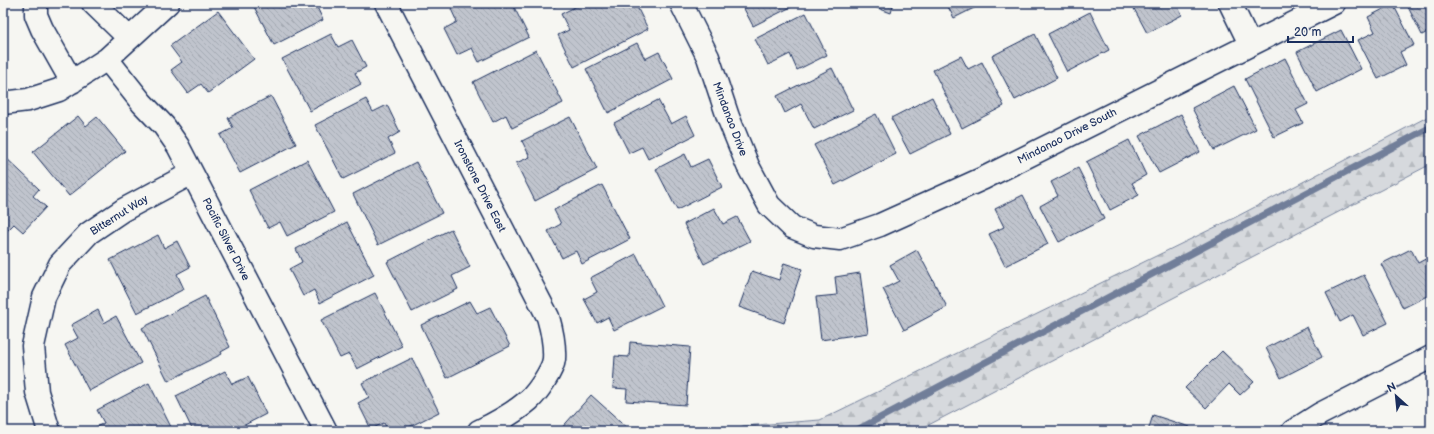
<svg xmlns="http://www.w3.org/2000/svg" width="1434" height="434" viewBox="0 0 1434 434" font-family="'Balsamiq Sans',sans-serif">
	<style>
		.forest { fill: url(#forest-firs); stroke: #78849e }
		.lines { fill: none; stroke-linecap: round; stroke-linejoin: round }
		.stream { stroke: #717e99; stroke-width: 7 }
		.building { fill: url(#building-back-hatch); stroke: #1b2f5e }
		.minor-casing { stroke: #1b2f5e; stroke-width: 25 }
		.minor { stroke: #f6f6f2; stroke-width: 22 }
		.labels { text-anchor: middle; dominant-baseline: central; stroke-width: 4; stroke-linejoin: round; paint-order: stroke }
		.street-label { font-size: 11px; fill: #1b2f5e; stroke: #f6f6f2 }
	</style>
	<defs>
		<pattern id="forest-firs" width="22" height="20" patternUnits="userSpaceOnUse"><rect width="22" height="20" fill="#d6d9dd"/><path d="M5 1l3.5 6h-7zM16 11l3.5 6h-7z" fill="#b7bbc0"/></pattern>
		<pattern id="building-back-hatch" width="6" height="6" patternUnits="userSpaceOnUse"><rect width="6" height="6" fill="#c0c4cd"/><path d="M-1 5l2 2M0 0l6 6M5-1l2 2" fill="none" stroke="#a4a9b2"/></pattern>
	</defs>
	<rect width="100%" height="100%" fill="#f6f6f2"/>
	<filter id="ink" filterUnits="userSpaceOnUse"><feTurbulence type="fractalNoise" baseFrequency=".025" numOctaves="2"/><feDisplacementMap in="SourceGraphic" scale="8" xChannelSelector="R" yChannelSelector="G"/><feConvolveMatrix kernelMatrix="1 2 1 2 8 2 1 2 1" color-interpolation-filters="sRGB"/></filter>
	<g filter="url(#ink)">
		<!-- forest -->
		<path class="forest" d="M1431 115V164L917 431H734L743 426 820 420 1234 218Z"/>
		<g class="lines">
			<!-- stream -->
			<path class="stream" d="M855 431 1431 127"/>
		</g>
		<!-- building -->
		<path class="building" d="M252 3H320L316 5 323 20 274 45Z
			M463 3H512L529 37 479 62 472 48 457 55 444 29 457 22 451 9Z
			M551 3H562L554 7Z
			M583 3H617L619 5 623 3H635L648 29 574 67 558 35 569 30 561 14Z
			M741 3H799L753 26Z
			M864 3H894L891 13Z
			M946 3H984L954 18Z
			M1131 3H1176L1182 15 1147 33Z
			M1406 3H1431V30L1422 35Z
			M1393 4 1414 45 1400 52 1406 65 1378 79 1358 40 1375 32 1368 17Z
			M218 11 254 59 208 93 201 84 188 93 171 70 182 62 170 46Z
			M1090 12 1109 50 1067 72 1048 34Z
			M806 13 827 55 797 70 790 54 768 65 755 39Z
			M1341 30 1361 69 1317 92 1297 52Z
			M331 34 338 47 352 40 366 67 355 73 361 84 310 111 282 59Z
			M1035 34 1057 78 1015 100 992 56Z
			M637 43 645 59 659 52 673 79 608 113 586 69Z
			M536 50 563 103 512 128 506 115 493 122 473 82Z
			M961 56 968 69 982 62 1004 106 962 128 933 70Z
			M1285 58 1308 104 1296 110 1303 123 1274 137 1245 79Z
			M832 68 853 110 814 129 801 104 785 113 777 96Z
			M1234 86 1256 129 1214 150 1192 108Z
			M271 96 296 144 240 173 220 135 233 128 228 118Z
			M932 97 950 134 910 154 891 118Z
			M366 99 373 112 387 105 400 132 388 139 395 153 343 179 315 125Z
			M658 100 671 124 686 116 695 135 648 159 642 147 629 153 614 123Z
			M876 114 896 154 835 185 814 145Z
			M1181 114 1200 152 1159 173 1139 136Z
			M78 116 86 126 97 117 125 151 69 196 33 152Z
			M570 117 597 169 535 201 516 163 530 157 522 141Z
			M1129 140 1146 175 1132 183 1139 195 1110 210 1086 162Z
			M685 154 691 167 708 159 722 187 677 210 656 169Z
			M3 155 39 189 33 196 46 207 23 232 14 224 3 235Z
			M307 160 334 212 287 236 280 222 268 228 249 190Z
			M416 162 442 213 378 245 353 194Z
			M1078 168 1104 219 1059 242 1040 206 1058 196 1051 182Z
			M602 185 630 239 582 264 576 251 562 258 548 231 561 224 554 210Z
			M1023 195 1048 244 1005 266 989 234 1004 227 995 209Z
			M714 208 723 224 737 217 750 241 704 264 684 224Z
			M347 222 374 275 320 303 314 290 303 296 289 269 302 262 296 249Z
			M451 229 470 267 452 276 458 289 412 312 387 262Z
			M158 235 164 248 177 241 190 267 177 274 184 289 137 313 110 260Z
			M1411 249 1418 263 1431 256V294L1403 308 1381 264Z
			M917 250 947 307 904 330 883 289 899 281 890 265Z
			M636 254 662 306 614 330 608 317 597 323 584 299 597 292 590 278Z
			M784 263 802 269 784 323 739 307 752 271 779 280Z
			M860 273 868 333 821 340 816 297 837 295 835 277Z
			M1364 275 1388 323 1363 335 1353 315 1340 322 1326 293Z
			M375 293 402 346 357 369 349 354 340 358 321 320Z
			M205 296 230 347 221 352 222 354 168 381 142 328Z
			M470 301 477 313 490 307 510 346 447 378 421 325Z
			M98 310 104 323 116 316 141 363 89 391 65 345 78 338 71 325Z
			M1307 327 1322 357 1281 378 1266 348Z
			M630 342 690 347 686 405 626 401 627 389 613 388 615 356 629 357Z
			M1222 351 1254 382 1240 395 1229 384 1206 408 1185 388Z
			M412 358 439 412 401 431H388L384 423 371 429 358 403 369 397 362 383Z
			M225 371 232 384 248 377 266 414 233 431H193L176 396Z
			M149 383 173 431H93L92 429 104 423 97 410Z
			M591 395 631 431H559Z
			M1153 415 1190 427 1189 431H1148Z"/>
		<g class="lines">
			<!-- minor casing -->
			<g class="minor-casing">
				<path id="minor" d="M36 3V15L42 29 72 82
					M93 3 129 38
					M386 3 548 317C552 331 555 344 554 359 553 370 537 393 529 400 515 412 496 423 479 431
					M681 3 708 57 728 117 748 166 769 205 792 227 814 236 840 239 880 225 984 178 1334 3
					M1230 3 1250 44
					M107 59 142 103 164 126 178 146 326 431
					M3 103 28 100 59 90 107 59 168 3
					M49 431 37 392 33 346 44 297 60 264 89 233 123 210 192 173
					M1293 431 1320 414 1431 357"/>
			</g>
			<!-- minor -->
			<use href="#minor" class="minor"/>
		</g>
	</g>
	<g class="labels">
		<!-- street labels -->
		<g class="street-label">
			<text transform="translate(730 119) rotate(69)">Mindanao Drive</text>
			<text transform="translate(1067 136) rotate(-27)">Mindanao Drive South</text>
			<text transform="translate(480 186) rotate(63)">Ironstone Drive East</text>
			<text transform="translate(119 215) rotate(-32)">Bitternut Way</text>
			<text transform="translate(226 239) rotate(63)">Pacific Silver Drive</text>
		</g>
	</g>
	<!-- margin -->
	<rect width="1434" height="434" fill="none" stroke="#f6f6f2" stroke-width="16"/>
	<rect x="8" y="8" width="1418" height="418" fill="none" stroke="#1b2f5e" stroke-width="1.5" filter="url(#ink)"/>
	<!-- north arrow -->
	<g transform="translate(1396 396) rotate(333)" stroke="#f6f6f2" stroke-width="3" paint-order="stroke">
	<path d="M0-3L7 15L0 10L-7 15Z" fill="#1b2f5e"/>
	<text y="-6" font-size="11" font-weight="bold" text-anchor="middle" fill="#1b2f5e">N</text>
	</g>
	<!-- scale -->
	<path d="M1288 36v6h65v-6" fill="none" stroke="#1b2f5e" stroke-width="2"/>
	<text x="1294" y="36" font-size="12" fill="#1b2f5e" stroke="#f6f6f2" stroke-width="3" paint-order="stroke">20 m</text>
</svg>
